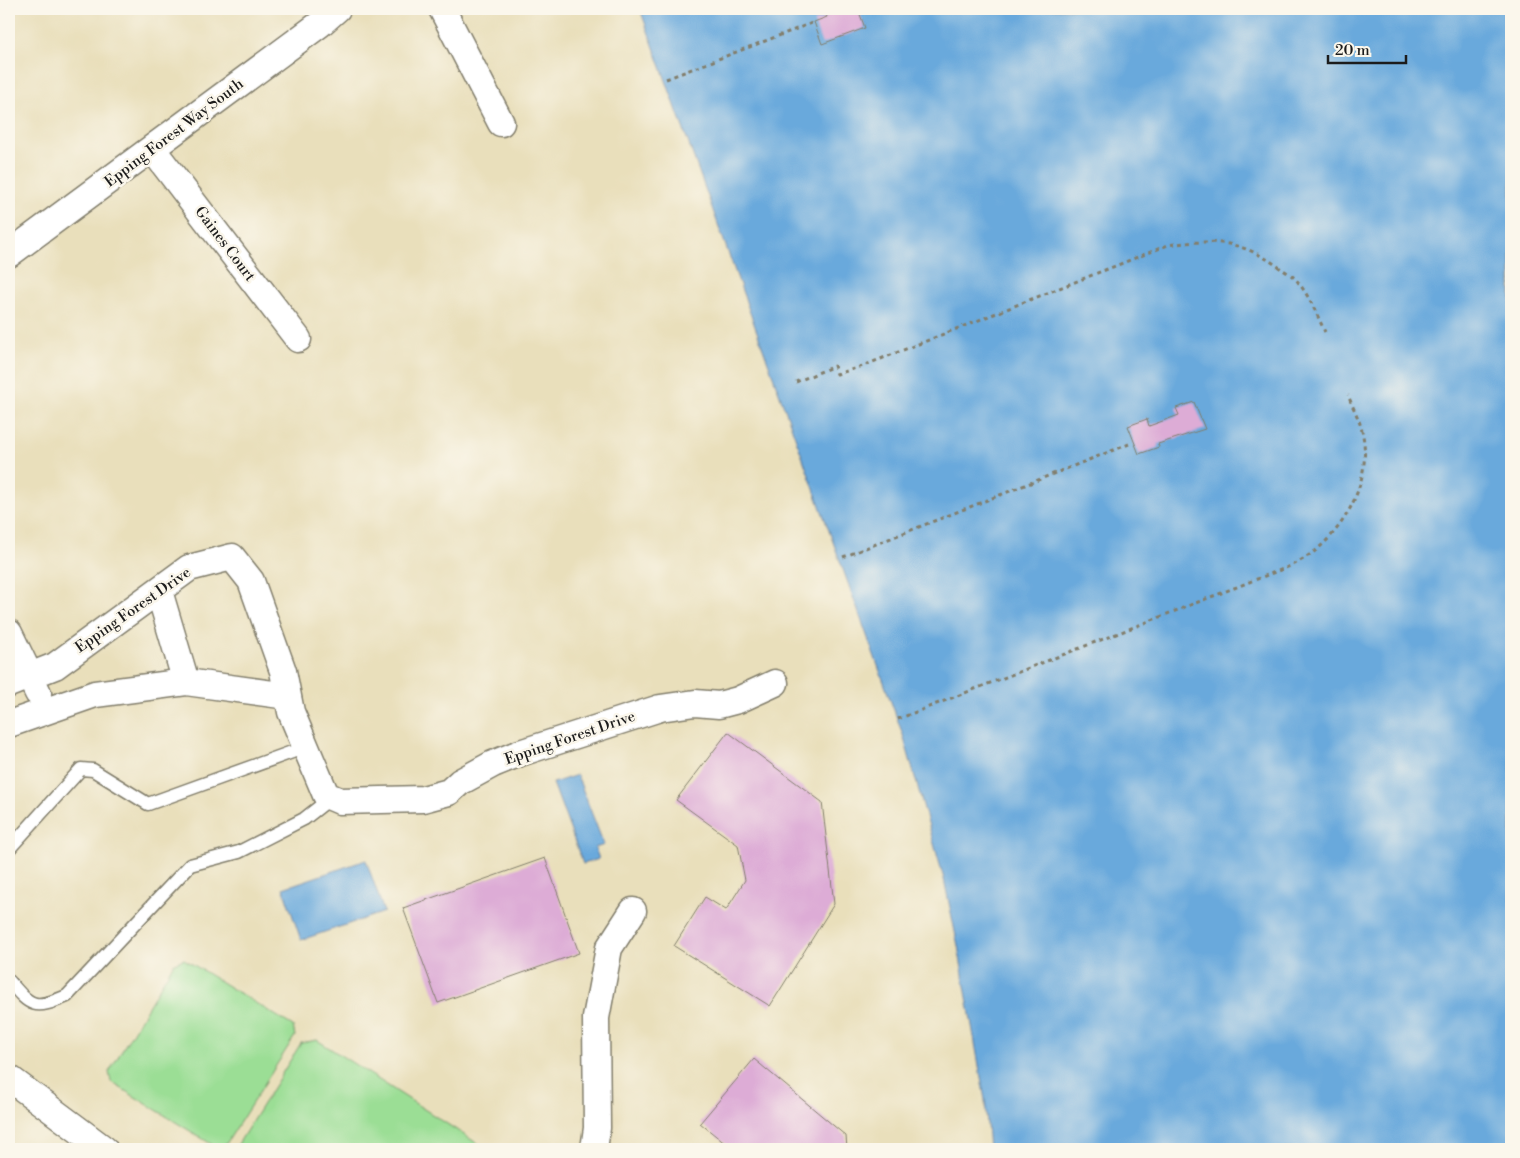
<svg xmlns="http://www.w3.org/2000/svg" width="1520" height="1158" viewBox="0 0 1520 1158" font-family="'Libre Bodoni',serif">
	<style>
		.green { fill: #9bde95; stroke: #5c7d58 }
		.water { fill: #69a9dc; stroke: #42627c }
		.building { fill: #ddacd6 }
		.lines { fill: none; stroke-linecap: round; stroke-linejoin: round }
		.lane-casing { stroke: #827e6c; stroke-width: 15 }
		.street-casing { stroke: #827e6c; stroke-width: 29 }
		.path { stroke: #827e6c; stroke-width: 3; stroke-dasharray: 4 4; stroke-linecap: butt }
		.lane { stroke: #fff; stroke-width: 12 }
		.street { stroke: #fff; stroke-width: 26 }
		.labels { text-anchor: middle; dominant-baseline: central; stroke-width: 5; stroke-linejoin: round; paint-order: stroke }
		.street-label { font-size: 15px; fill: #1c1c1c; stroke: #fbf7ec }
	</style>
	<rect width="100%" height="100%" fill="#fbf7ec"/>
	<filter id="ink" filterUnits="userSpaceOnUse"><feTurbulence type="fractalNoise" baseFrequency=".02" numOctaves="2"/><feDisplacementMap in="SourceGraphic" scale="10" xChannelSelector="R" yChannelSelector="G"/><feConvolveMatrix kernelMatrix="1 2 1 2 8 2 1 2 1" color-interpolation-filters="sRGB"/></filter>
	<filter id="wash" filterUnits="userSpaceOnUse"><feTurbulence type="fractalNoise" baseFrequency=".0096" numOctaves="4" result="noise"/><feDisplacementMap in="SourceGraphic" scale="20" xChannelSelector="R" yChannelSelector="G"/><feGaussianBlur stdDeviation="1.12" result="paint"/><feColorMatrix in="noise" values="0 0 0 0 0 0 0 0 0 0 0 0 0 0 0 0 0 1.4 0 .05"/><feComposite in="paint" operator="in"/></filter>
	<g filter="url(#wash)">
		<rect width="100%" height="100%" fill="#e9dfbb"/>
		<!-- green -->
		<path class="green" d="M184 959 293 1026 295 1036 226 1144 216 1147 111 1082 109 1072 174 963Z
			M317 1040 486 1149H235L301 1043Z"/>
		<!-- water -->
		<path class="water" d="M640 9H1511V1149H989L985 1100 958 946 944 879 903 735Z
			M577 775 604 845 595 848 599 859 583 864 553 783Z
			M366 860 384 912 301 940 283 888Z"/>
		<g id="blocks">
			<!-- building -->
			<path class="building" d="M824 9H858L865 28 822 44 814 22 827 17Z
				M1194 402 1205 429 1158 444 1159 447 1139 454 1128 426 1147 419 1149 426 1179 415 1176 408Z
				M728 732 822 802 834 904 770 1006 674 946 705 897 726 910 745 880 738 845 676 800Z
				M545 858 579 953 438 1003 403 908Z
				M754 1059 846 1136 847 1149H732L700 1123Z"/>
		</g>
	</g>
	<g filter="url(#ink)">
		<use href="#blocks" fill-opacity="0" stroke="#827e6c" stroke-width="1"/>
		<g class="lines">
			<!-- lane casing -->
			<g class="lane-casing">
				<path id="lane" d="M9 849 81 769 93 770 148 804 306 747
					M9 981C31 1007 34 1010 67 996L190 865 239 852 304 819 332 797"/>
			</g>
			<!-- street casing -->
			<g class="street-casing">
				<path id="street" d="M442 9 501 123
					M153 150 298 339
					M9 254 320 24 337 9
					M159 591 186 682
					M9 633 38 693
					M9 684 55 666 189 568 232 557 251 581 283 671 291 712 326 795 340 801 423 799 449 792 460 782 493 764 520 753 660 708 695 703 719 705 738 700 775 683
					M9 724 95 694 186 682 288 696
					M9 1078 104 1149
					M594 1149 597 1128 596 1018 609 948 633 911"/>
			</g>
			<!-- path -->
			<path class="path" d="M666 79 812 23
				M796 382 834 366 837 374 863 366 1168 245C1213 239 1242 240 1280 268 1286 272 1294 276 1298 282 1310 297 1317 315 1325 332
				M843 557 1129 444
				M898 719 1293 565C1303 559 1314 553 1322 545 1353 516 1373 470 1361 427 1358 416 1352 406 1348 395"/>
			<!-- lane -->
			<use href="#lane" class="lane"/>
			<!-- street -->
			<use href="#street" class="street"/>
		</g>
	</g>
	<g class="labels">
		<!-- street labels -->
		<g class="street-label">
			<text transform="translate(174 133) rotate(-37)">Epping Forest Way South</text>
			<text transform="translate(225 244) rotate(53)">Gaines Court</text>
			<text transform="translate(133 610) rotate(-35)">Epping Forest Drive</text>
			<text transform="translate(570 738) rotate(-19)">Epping Forest Drive</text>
		</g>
	</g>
	<!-- margin -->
	<rect width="1520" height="1158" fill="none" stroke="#fbf7ec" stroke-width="30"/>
	<!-- scale -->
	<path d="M1328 55v8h78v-8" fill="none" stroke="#1c1c1c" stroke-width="2.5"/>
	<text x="1335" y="55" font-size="15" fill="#1c1c1c" stroke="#fbf7ec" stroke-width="4" paint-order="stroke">20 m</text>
</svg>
